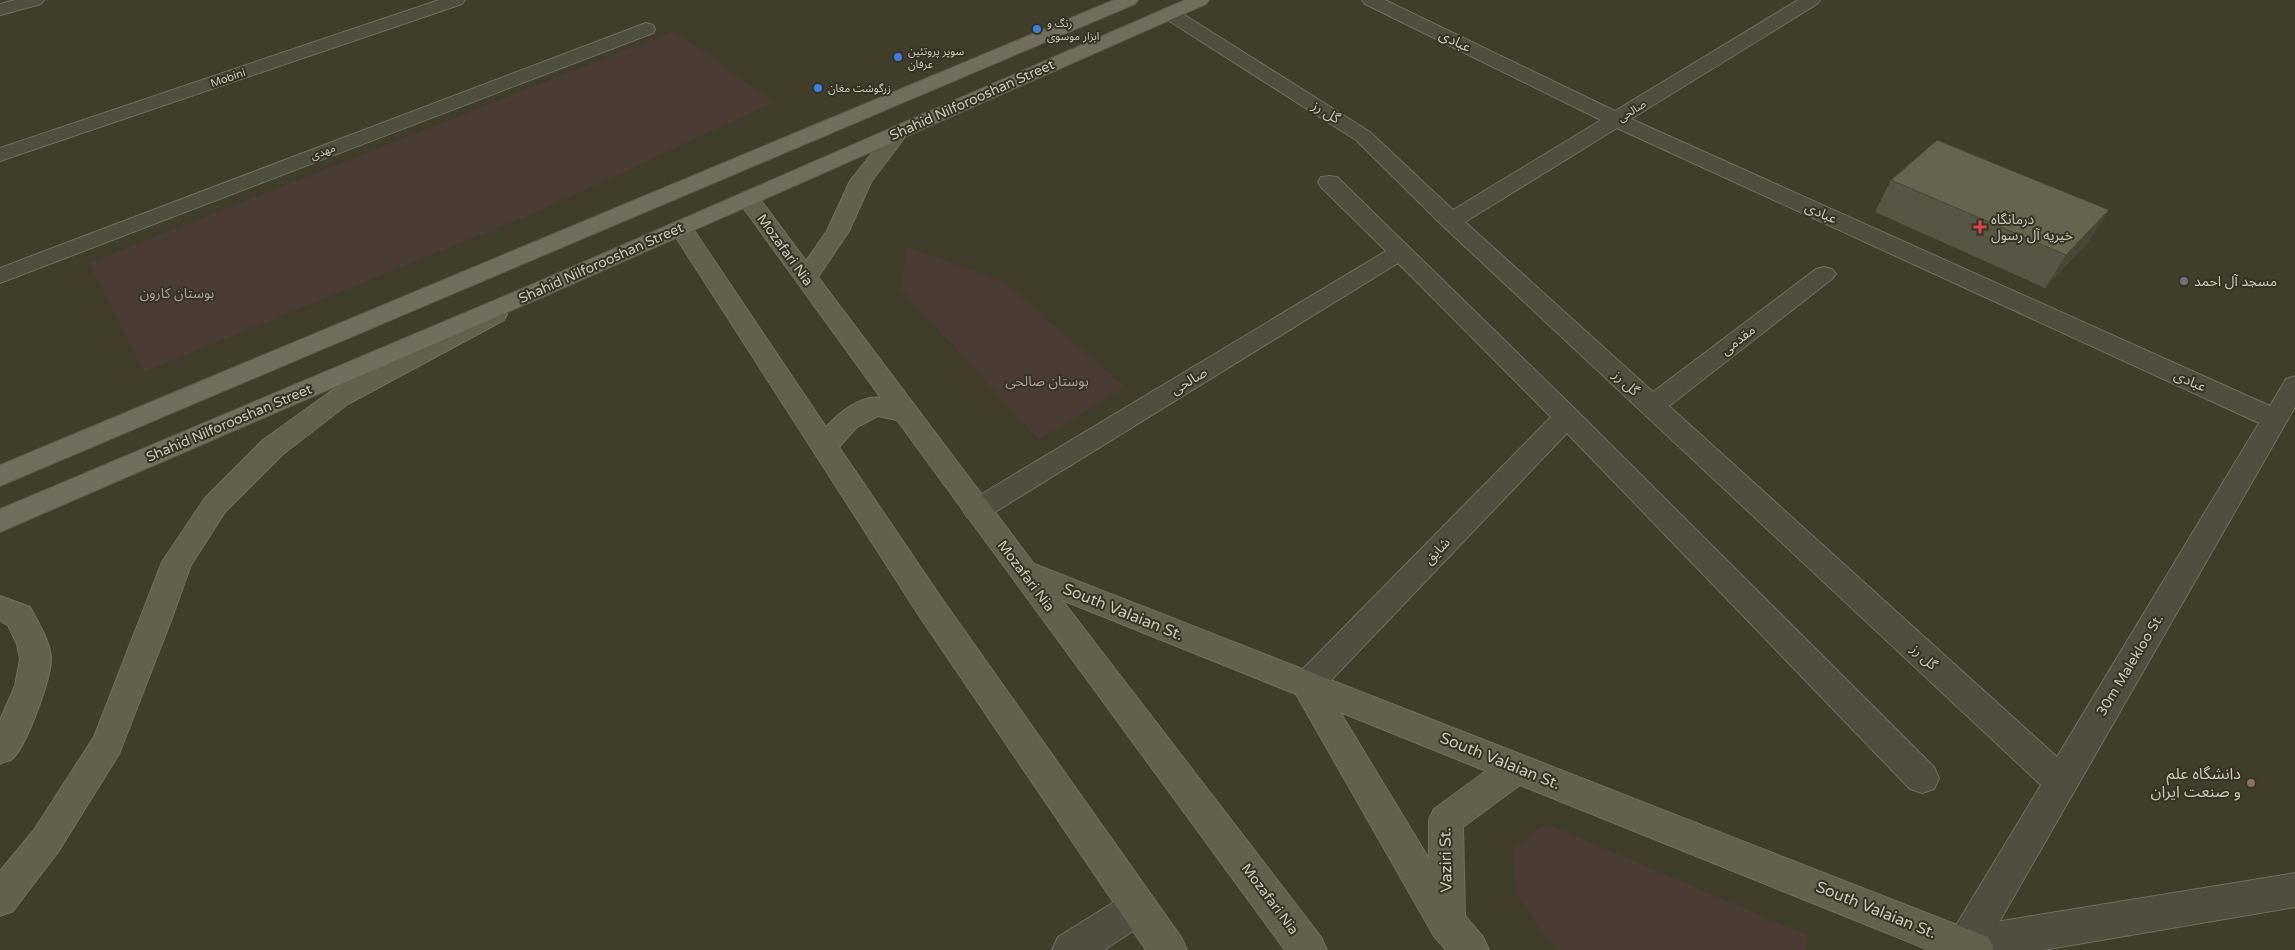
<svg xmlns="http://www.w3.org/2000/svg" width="2295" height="950" viewBox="0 0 2295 950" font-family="'Varela Round','Noto Sans Arabic',sans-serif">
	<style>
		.green { fill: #4a3b35 }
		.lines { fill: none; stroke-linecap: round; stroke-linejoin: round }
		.service-casing { stroke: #706f5f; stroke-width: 2 }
		.minor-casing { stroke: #706f5f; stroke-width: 2 }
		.secondary-casing { stroke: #706f5f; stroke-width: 2 }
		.primary-casing { stroke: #5c5b4b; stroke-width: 2 }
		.service { fill: #504e3e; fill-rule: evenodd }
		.minor { fill: #504e3e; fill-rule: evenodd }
		.secondary { fill: #63614d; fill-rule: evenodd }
		.primary { fill: #706e5c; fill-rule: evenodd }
		.wall { fill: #575644 }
		.shaded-wall { fill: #474637 }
		.building { fill: #65644f; stroke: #474637 }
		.shop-dot { fill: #3f7fe0; stroke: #353423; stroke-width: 2 }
		.health-dot { fill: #e0444e; stroke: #353423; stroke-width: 2 }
		.worship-dot { fill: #6b7280; stroke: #353423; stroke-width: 2 }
		.education-dot { fill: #8d6e63; stroke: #353423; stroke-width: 2 }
		.labels { text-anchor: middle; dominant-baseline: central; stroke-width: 4; stroke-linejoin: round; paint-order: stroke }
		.far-poi-label { font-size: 11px; fill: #cac9bb; stroke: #353423; text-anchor: start }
		.far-street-label { font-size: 11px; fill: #cac9bb; stroke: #353423 }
		.street-label { font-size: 14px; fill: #cac9bb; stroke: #353423 }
		.poi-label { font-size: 14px; fill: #cac9bb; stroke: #353423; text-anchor: start }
		.park-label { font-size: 14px; fill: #b298a4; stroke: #353423 }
		.near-street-label { font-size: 16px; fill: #cac9bb; stroke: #353423 }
		.near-poi-label { font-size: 16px; fill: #cac9bb; stroke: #353423; text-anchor: end }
	</style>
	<rect width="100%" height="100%" fill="#403e2a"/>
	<!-- green -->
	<path class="green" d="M674 31 774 102 544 209 144 372 89 263Z
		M906 247 1002 280 1125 387 1039 440 901 289Z
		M1545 823 1809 936 1805 950H1561L1539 928 1516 893 1513 849Z"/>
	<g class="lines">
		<!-- service casing -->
		<g class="service-casing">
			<path id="service" d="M2295 873V907L2043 950H1949L1946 945 1952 932 1965 927Z"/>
		</g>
		<!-- minor casing -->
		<g class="minor-casing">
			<path id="minor" d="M15 0H44L41 4 0 15V4Z
				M439 0H465L462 4 0 161V148Z
				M1362 0H1385L1615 111 1798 0H1820L1817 4 1631 119 2270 406 2286 379 2295 376V407L1983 950H1949L1946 945 1952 932 2041 785 1443 226 1356 140 1163 17 1160 13 1163 9H1175L1370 132 1453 210 1601 120 1365 4ZM1617 128 2259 423 2057 757 1669 406 1832 279 1836 274 1832 269 1824 267 1816 269 1653 392 1465 222Z
				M646 23 653 25 655 29 653 33 0 283V268Z
				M1329 176 1337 177 1576 410 1934 767 1939 778 1934 789 1922 793 1910 789 1567 433 1318 694 1307 698 1296 694 1291 685 1296 676 1551 417 1398 263 987 517 977 521 967 517 963 510 967 503 1386 251 1321 187 1318 182 1321 177Z
				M1138 889 1151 895 1156 907 1151 919 1104 950H1052L1058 937 1125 895Z"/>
		</g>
		<!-- secondary casing -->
		<g class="secondary-casing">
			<path id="secondary" d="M898 127 905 129 908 133 871 182 849 231 818 277 1034 564 1975 932 1988 937 1994 950H1929L1520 785 1463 827 1465 916 1483 937 1489 950H1446L1434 936 1296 694 1062 600 1321 937 1327 950H1285L897 420 878 416 857 427 839 447 942 599 1181 937 1187 950H1146L920 617 670 228 673 223 681 221 689 223 826 427C838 414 861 394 881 398L737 199 740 194 748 192 756 194 806 261 827 231 850 181 891 129ZM1340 712 1486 771 1434 809 1429 820V859Z
				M495 306 504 308 507 314 504 320 348 404 283 454 225 512 191 565 172 618 119 754 58 852 13 911 0 916V871L34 830 94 737 162 562 205 498 263 440 330 392 486 308Z
				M0 596 30 607C38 623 49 639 51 657 52 676 26 749 11 760 8 761 3 762 0 764V720L15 686 20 659 17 644 8 625 0 621Z"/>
		</g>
		<!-- primary casing -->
		<g class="primary-casing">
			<path id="primary" d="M1114 0H1138L1135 4 0 486V465Z
				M1185 0H1209L1206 4 547 295 0 532V509L531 285Z"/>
		</g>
		<!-- service -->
		<use href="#service" class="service"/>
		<!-- minor -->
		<use href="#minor" class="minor"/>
		<!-- secondary -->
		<use href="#secondary" class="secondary"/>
		<!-- primary -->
		<use href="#primary" class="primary"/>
	</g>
	<!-- wall -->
	<path class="wall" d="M1891 180 2109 210 2088 242 2045 288 1875 212Z"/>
	<!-- shaded-wall -->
	<path class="shaded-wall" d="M2109 210 2088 242 2045 288 2066 255Z"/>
	<!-- building -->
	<path class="building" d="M1937 140 2109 210 2066 255 1891 180Z"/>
	<!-- markers -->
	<g class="shop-dot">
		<circle cx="1037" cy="29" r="5"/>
		<circle cx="898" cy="57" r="5"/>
		<circle cx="818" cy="88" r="5"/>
	</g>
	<path class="health-dot" d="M1977.5 219.5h5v5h5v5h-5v5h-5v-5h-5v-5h5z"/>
	<circle class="worship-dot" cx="2184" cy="281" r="5"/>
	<circle class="education-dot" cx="2251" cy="783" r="5"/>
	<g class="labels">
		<!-- far-poi labels -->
		<g class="far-poi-label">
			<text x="1047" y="23">رنگ و<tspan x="1047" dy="13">ابزار موسوی</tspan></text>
			<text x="908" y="51">سوپر پروتئین<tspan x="908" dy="13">عرفان</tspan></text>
			<text x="828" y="88">زرگوشت مغان</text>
		</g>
		<!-- far-street labels -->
		<g class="far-street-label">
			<text transform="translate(228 78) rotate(-19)">Mobini</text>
			<text transform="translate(1632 111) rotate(-32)">صالحی</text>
			<text transform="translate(323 152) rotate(-21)">مهدی</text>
		</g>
		<!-- street labels -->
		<g class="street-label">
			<text transform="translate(1455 41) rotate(26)">عبادی</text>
			<text transform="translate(972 100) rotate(-24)">Shahid Nilforooshan Street</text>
			<text transform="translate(1326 112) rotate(32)">گل رز</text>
			<text transform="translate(1821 213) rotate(24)">عبادی</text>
			<text transform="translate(785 250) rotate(54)">Mozafari Nia</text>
			<text transform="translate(601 263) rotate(-24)">Shahid Nilforooshan Street</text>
			<text transform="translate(1738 340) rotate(-38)">مقدمی</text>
			<text transform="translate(1189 381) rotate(-31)">صالحی</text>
			<text transform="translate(2190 381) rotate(24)">عبادی</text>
			<text transform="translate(1626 383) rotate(43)">گل رز</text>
			<text transform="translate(229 423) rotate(-23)">Shahid Nilforooshan Street</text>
			<text transform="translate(1437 551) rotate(-46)">شایق</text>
			<text transform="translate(1026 576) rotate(53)">Mozafari Nia</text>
			<text transform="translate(1924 657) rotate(43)">گل رز</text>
			<text transform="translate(2130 665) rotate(-59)">30m Malekloo St.</text>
			<text transform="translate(1270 899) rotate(53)">Mozafari Nia</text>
		</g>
		<!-- poi labels -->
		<g class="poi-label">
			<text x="1991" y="219">درمانگاه<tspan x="1991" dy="16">خیریه آل رسول</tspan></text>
			<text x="2194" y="281">مسجد آل احمد</text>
		</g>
		<!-- park labels -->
		<g class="park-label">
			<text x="177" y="293">بوستان کارون</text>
			<text x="1047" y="381">بوستان صالحی</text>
		</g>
		<!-- near-street labels -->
		<g class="near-street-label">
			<text transform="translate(1123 612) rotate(22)">South Valaian St.</text>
			<text transform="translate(1500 761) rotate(22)">South Valaian St.</text>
			<text transform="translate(1446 860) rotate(-91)">Vaziri St.</text>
			<text transform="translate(1876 910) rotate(22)">South Valaian St.</text>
		</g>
		<!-- near-poi labels -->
		<g class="near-poi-label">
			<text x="2241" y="774">دانشگاه علم<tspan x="2241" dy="18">و صنعت ایران</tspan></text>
		</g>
	</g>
</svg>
